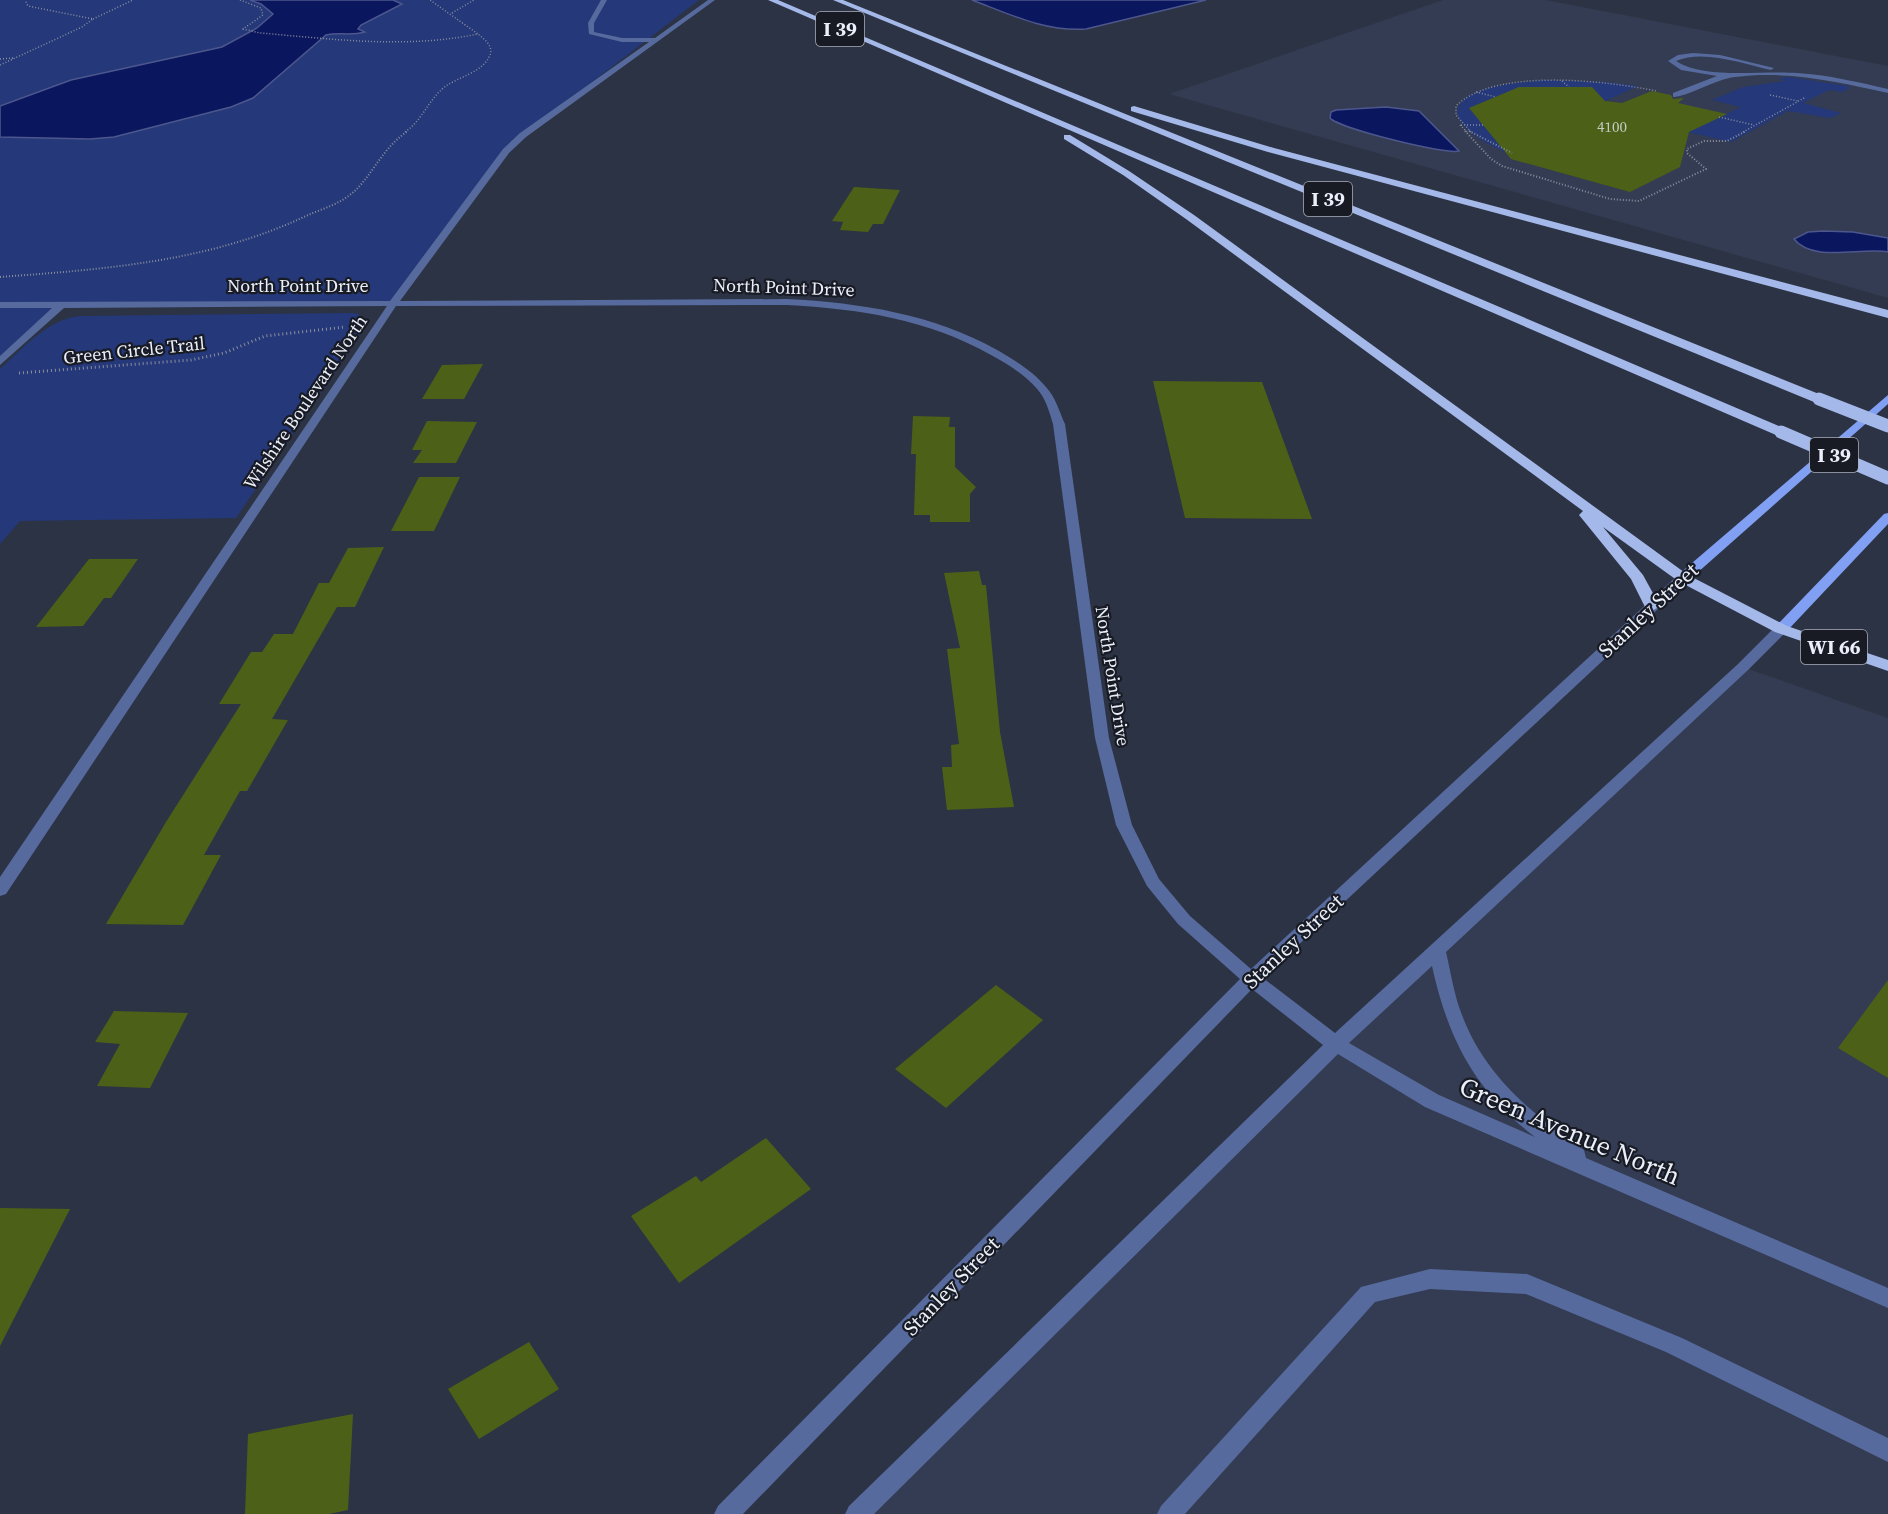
<svg xmlns="http://www.w3.org/2000/svg" width="1888" height="1514" viewBox="0 0 1888 1514" font-family="'Source Serif 4',serif">
	<style>
		.built { fill: #333c52 }
		.green { fill: #24387a }
		.water { fill: #0a165e; stroke: #4d578d; stroke-width: 1.5 }
		.building { fill: #4c6117 }
		.lines { fill: none; stroke-linecap: round; stroke-linejoin: round }
		.path-far2 { stroke: #898f9d; stroke-width: 1.5; stroke-dasharray: 1 2; stroke-linecap: butt }
		.path-far1 { stroke: #898f9d; stroke-width: 2; stroke-dasharray: 1 2; stroke-linecap: butt }
		.path { stroke: #898f9d; stroke-width: 3; stroke-dasharray: 1 3; stroke-linecap: butt }
		.minor { fill: #576a9d; fill-rule: evenodd }
		.major { fill: #81a0f3; fill-rule: evenodd }
		.highway { fill: #a4b9ea; fill-rule: evenodd }
		.highway-bridge { stroke: #a4b9ea; stroke-width: 13 }
		.labels { text-anchor: middle; dominant-baseline: central; stroke-width: 4.5; stroke-linejoin: round; paint-order: stroke }
		.far-number-label { font-size: 15px; fill: #c2ccc1 }
		.far-street-label { font-size: 18px; fill: #eaeffa; stroke: #181b23 }
		.shield { fill: #181b23; stroke: #abafba; stroke-width: 1.5 }
		.shield-label { font-size: 20px; font-weight: bold; fill: #eaeffa }
		.street-label { font-size: 21px; fill: #eaeffa; stroke: #181b23 }
		.near-street-label { font-size: 26px; fill: #eaeffa; stroke: #181b23 }
	</style>
	<rect width="100%" height="100%" fill="#2c3344"/>
	<!-- built -->
	<path class="built" d="M1443 0H1546L1888 66V298L1169 94Z
		M1743 667 1888 718V1514H857L1336 1044Z"/>
	<!-- green -->
	<path class="green" d="M0 0H699L513 143 394 303 61 305 0 362Z
		M1789 77 1848 86 1850 88 1842 92 1829 90 1803 103 1841 113 1830 118 1788 111 1731 142 1688 132 1741 107 1712 100 1743 87 1785 81 1779 78Z
		M1543 80 1604 82 1638 86 1605 101 1510 154C1484 144 1426 113 1479 91 1499 84 1522 82 1543 80Z
		M353 313 358 314 365 319 361 333 236 518 20 521 0 544V369C23 348 47 320 79 316Z"/>
	<!-- water -->
	<path class="water" d="M250 0H393L402 4 361 25 358 29 365 32C351 36 339 32 326 35L253 98 231 107 114 137 90 139 0 137V106L71 80 222 47 257 28 273 14 261 4Z
		M972 0H1206L1086 29C1046 32 1009 14 972 0Z
		M1386 107 1419 111 1459 151C1446 155 1338 128 1330 118L1331 112 1336 110Z
		M1823 231 1853 232 1888 238V252C1861 247 1813 263 1794 239L1808 232Z"/>
	<!-- building -->
	<path class="building" d="M1519 87H1592L1605 101 1622 103 1652 91 1671 95 1673 99 1684 98 1678 103 1727 114 1689 132 1680 167 1630 192 1511 159 1469 108Z
		M854 187 900 190 883 224H873L868 232 840 230 843 222 832 221Z
		M483 364 464 399H422L442 365Z
		M1153 381 1262 382 1312 519 1185 518Z
		M913 416 950 417 949 427H955V467L976 487 970 494V522H930V515H914L916 454H911Z
		M427 421 477 422 456 463H413L422 450H412Z
		M419 477H460L434 531H391Z
		M384 547 355 607H337L272 719 288 720 247 791H240L204 855H221L183 925 106 924 166 822 241 704H219L251 652H262L274 634H293L319 583H329L348 548Z
		M89 559H138L111 598H104L83 626 36 627Z
		M979 571 982 585H986L1000 732 1014 807 947 810 942 767H952L951 745 959 744 947 649 960 648 944 573Z
		M1888 980V1078L1838 1048Z
		M996 985 1043 1020 946 1108 895 1069Z
		M114 1011 188 1013 150 1088 97 1086 120 1044 95 1042Z
		M766 1138 811 1189 679 1283 631 1216 696 1176 701 1182Z
		M0 1208 70 1209 0 1346Z
		M529 1342 559 1389 479 1439 448 1389Z
		M353 1414 348 1510 329 1514H245L248 1434Z"/>
	<g class="lines">
		<!-- path-far2 -->
		<path class="path-far2" d="M240 0 261 8 263 15 243 29 260 33C333 39 405 49 478 34L430 0
			M452 13 474 0
			M93 19 133 0
			M0 59 14 58
			M0 65 82 27 93 19 28 6 25 0
			M1562 81 1569 87
			M1476 92 1496 97
			M1770 95 1798 101
			M1719 117 1754 125
			M1460 125 1467 132
			M1461 125H1483
			M405 132C423 120 429 98 446 86 459 77 482 72 489 57 495 47 485 40 478 34
			M1471 132 1456 115V106C1495 67 1607 81 1657 91
			M1743 132 1806 97"/>
		<!-- path-far1 -->
		<path class="path-far1" d="M1465 131 1491 159 1502 166 1610 199 1639 201 1706 169 1687 153V149L1704 141H1727L1746 131
			M1469 131 1512 153
			M0 277C106 269 208 262 306 216 319 210 334 206 347 197 371 181 379 150 408 131"/>
		<!-- path -->
		<path class="path" d="M19 373 191 360 224 353 265 336 345 327"/>
		<!-- minor -->
		<path class="minor" d="M601 0H607L594 23V32L622 38H655L708 0H715L526 137 509 153 400 301 787 299C862 303 933 314 999 351 1016 361 1034 372 1046 387 1056 398 1059 411 1065 424L1109 738 1132 825 1159 879 1190 916 1251 969 1678 575H1688L1689 578 1688 581 1263 978 1335 1033 1738 664 1776 626H1786L1788 629 1786 632 1748 670 1446 952C1451 973 1454 995 1462 1015 1485 1076 1532 1114 1584 1150L1586 1158 1888 1288V1308L1425 1107 1338 1054 874 1514H845L849 1506 1323 1045 1252 989 743 1514H714L718 1506 1240 979 1178 924 1147 886 1116 825 1095 738 1053 424C1050 414 1047 403 1041 394 1029 377 1009 365 991 355 927 319 859 309 787 305L396 306 6 894 0 896V877L387 306 64 308 0 365V356L52 308H0V302L390 301 503 149 520 133 649 42H622L589 34 588 23ZM1432 966C1448 1039 1475 1091 1535 1137L1439 1095 1349 1043Z
			M1693 53 1720 55 1774 68 1771 70C1743 64 1704 49 1676 61 1705 80 1762 70 1797 73 1828 75 1858 82 1888 89V93C1839 82 1786 70 1735 77 1716 79 1687 97 1673 97V93L1717 76 1681 70 1668 61 1678 55Z
			M1430 1269 1527 1274 1682 1338 1888 1438V1462L1666 1352 1526 1294 1430 1289 1375 1302 1185 1514H1157L1161 1506 1361 1287Z"/>
		<!-- major -->
		<path class="major" d="M1888 395V404L1688 581H1678L1677 578 1678 575Z
			M1888 513V524L1786 632H1776L1774 629 1776 626 1884 514Z"/>
		<!-- highway -->
		<path class="highway" d="M768 0H778L1786 429 1788 432 1781 436 1776 435Z
			M833 0H843L1824 396 1825 399 1819 403 1814 402Z
			M1134 106 1274 148 1888 310V318L1268 152 1131 111V107Z
			M1064 135H1070L1129 171 1194 215 1688 575 1787 626 1888 660V671L1775 632 1678 581 1603 527 1643 575 1660 606 1652 611 1646 609 1631 579 1579 515 1583 511 1186 219 1123 175 1064 139Z"/>
		<!-- highway-bridge -->
		<path class="highway-bridge" d="M1819 399 1888 426
			M1781 432 1888 478"/>
	</g>
	<g class="labels">
		<!-- far-number labels -->
		<g class="far-number-label">
			<text x="1612" y="126">4100</text>
		</g>
		<!-- far-street labels -->
		<g class="far-street-label">
			<text x="298" y="285">North Point Drive</text>
			<text transform="translate(784 287) rotate(2)">North Point Drive</text>
			<text transform="translate(134 350) rotate(-6)">Green Circle Trail</text>
			<text transform="translate(305 402) rotate(-56)">Wilshire Boulevard North</text>
			<text transform="translate(1113 676) rotate(81)">North Point Drive</text>
		</g>
		<!-- shield labels -->
		<g class="shield">
			<rect x="816" y="12" width="48" height="34" rx="4.5"/>
			<rect x="1304" y="182" width="48" height="34" rx="4.5"/>
			<rect x="1810" y="438" width="48" height="34" rx="4.5"/>
			<rect x="1801" y="630" width="66" height="34" rx="4.5"/>
		</g>
		<g class="shield-label">
			<text x="840" y="29">I 39</text>
			<text x="1328" y="199">I 39</text>
			<text x="1834" y="455">I 39</text>
			<text x="1834" y="647">WI 66</text>
		</g>
		<!-- street labels -->
		<g class="street-label">
			<text transform="translate(1648 610) rotate(-43)">Stanley Street</text>
			<text transform="translate(1293 941) rotate(-43)">Stanley Street</text>
			<text transform="translate(951 1286) rotate(-46)">Stanley Street</text>
		</g>
		<!-- near-street labels -->
		<g class="near-street-label">
			<text transform="translate(1570 1131) rotate(23)">Green Avenue North</text>
		</g>
	</g>
</svg>
